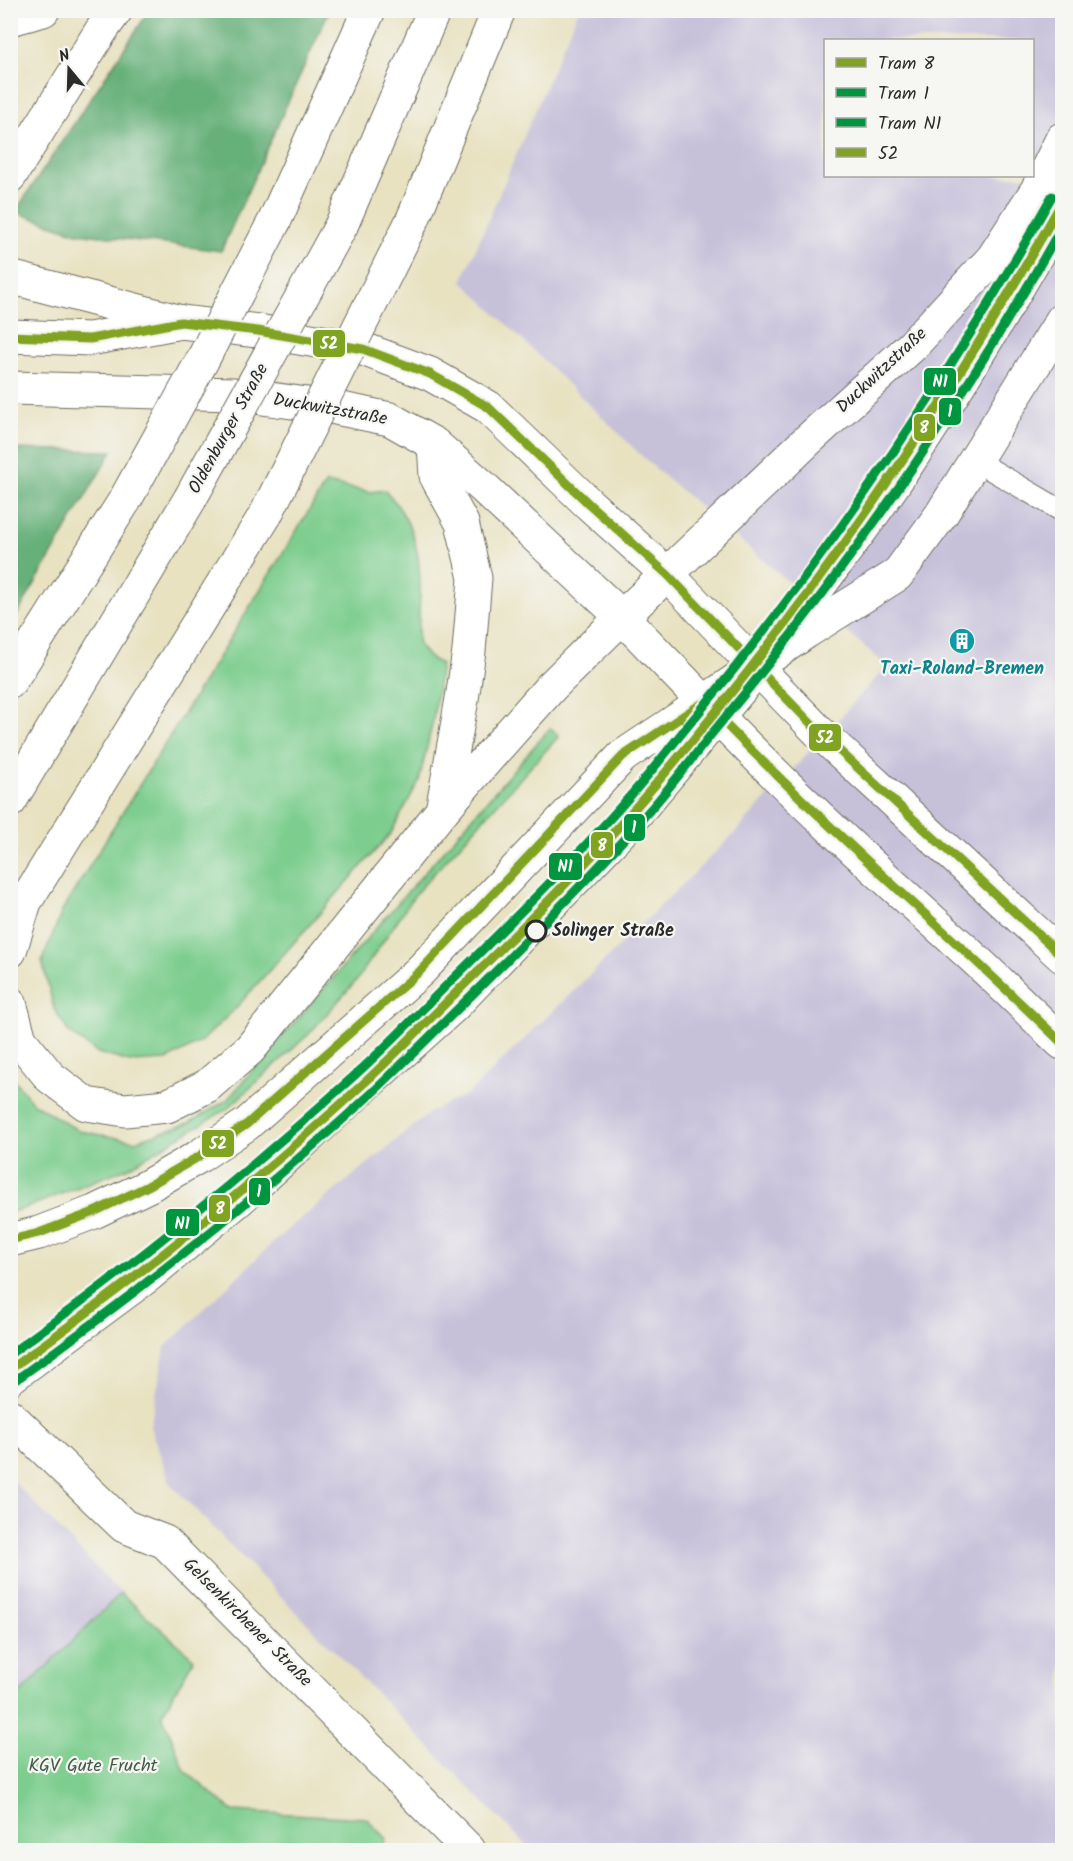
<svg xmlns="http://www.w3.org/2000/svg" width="1073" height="1861" viewBox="0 0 1073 1861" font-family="Kalam,sans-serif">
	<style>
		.industrial { fill: #c6c0d9; fill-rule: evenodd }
		.green { fill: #7dcd8e; stroke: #547c5c; stroke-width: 1.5 }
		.forest { fill: #66b079; stroke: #486e52; stroke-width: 1.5 }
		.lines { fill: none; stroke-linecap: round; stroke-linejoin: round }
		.lane-casing { stroke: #6d6b60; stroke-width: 23 }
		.street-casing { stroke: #6d6b60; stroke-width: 35 }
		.secondary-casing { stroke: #6d6b60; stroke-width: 35 }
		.highway-casing { stroke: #6d6b60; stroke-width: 35 }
		.lane { stroke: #fff; stroke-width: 21 }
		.street { stroke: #fff; stroke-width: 33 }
		.secondary { stroke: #fff; stroke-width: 33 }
		.highway { stroke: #fff; stroke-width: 33 }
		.highway-bridge-casing { stroke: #6d6b60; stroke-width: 35; stroke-linecap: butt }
		.highway-bridge { stroke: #fff; stroke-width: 33 }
		.bus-1-casing { stroke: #f6f6f2; stroke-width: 14 }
		.bus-1 { stroke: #80a321; stroke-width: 9 }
		.tram-1-casing { stroke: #f6f6f2; stroke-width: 14 }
		.tram-2-casing { stroke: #f6f6f2; stroke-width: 14 }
		.tram-3-casing { stroke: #f6f6f2; stroke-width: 14 }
		.tram-1 { stroke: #80a321; stroke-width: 9 }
		.tram-2 { stroke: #009640; stroke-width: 9 }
		.tram-3 { stroke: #009640; stroke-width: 9 }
		.stop-dot { fill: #f6f6f2; stroke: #2b2b2b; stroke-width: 3 }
		.labels { text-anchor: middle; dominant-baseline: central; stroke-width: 4.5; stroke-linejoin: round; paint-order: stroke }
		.street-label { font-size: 18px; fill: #2b2b2b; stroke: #f6f6f2 }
		.culture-label { font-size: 18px; font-weight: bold; fill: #0d838f; stroke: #f6f6f2 }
		.stop-label { font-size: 18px; font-weight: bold; fill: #2b2b2b; stroke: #f6f6f2; text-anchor: start }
		.park-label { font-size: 18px; fill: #445c49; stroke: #f6f6f2 }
		.line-badge { stroke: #f6f6f2; stroke-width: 2 }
		.badge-label { font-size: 16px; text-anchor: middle; font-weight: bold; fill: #fff }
	</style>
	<rect width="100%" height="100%" fill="#f6f6f2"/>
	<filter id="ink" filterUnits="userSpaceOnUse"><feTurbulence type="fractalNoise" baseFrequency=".0167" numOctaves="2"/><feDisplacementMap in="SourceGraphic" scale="12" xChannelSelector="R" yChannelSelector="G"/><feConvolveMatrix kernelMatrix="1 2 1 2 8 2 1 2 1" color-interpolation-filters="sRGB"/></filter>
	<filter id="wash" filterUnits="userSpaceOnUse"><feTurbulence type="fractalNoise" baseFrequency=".008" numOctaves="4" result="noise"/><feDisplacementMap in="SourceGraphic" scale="24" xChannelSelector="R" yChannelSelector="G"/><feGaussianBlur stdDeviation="1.35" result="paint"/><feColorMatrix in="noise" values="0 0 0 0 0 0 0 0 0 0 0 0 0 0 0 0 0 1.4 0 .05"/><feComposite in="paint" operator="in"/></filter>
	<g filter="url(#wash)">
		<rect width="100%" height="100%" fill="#e8e2c1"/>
		<!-- industrial -->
		<path class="industrial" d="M578 11H1062V1850H531L171 1485 150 1427 165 1347 281 1235 432 1111 468 1094 733 835 887 666 648 462 462 281ZM826 40H1032V176H826Z
			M11 1479 121 1593 11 1702Z"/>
		<!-- green -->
		<path class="green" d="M326 483 370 492 385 490C428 536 420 582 418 640 422 653 428 658 441 664L433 721 419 781 391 833 236 1008 202 1041 167 1060 130 1062 98 1053 70 1034 54 1009 42 961 63 909Z
			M550 728 559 736 416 893 357 980 308 1035 227 1109 127 1168 23 1209 11 1212 10 1075 33 1103 79 1131 135 1141 189 1123 227 1100Z
			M121 1593 194 1659 162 1714 185 1771 233 1811 366 1818 386 1839 382 1850H11V1702Z"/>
		<!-- forest -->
		<path class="forest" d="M149 11H329L221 251 77 233 15 212Z
			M11 449 112 451 11 625 10 449Z"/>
	</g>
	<g filter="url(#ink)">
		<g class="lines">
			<!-- lane casing -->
			<g class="lane-casing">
				<path id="lane" d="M976 461 1062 511
					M791 635C819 595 849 557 878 517 945 423 1005 323 1062 223
					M10 1385 152 1280 242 1205 457 1011 625 836 761 674"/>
			</g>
			<!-- street casing -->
			<g class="street-casing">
				<path id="street" d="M10 19 43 10
					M10 277 181 322
					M756 667 819 732 1062 956
					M704 702C787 790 877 871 966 951 999 981 1031 1013 1062 1043
					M10 1416 124 1526 165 1542 469 1850"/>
			</g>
			<!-- secondary casing -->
			<g class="secondary-casing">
				<path id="secondary" d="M10 336 90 339 181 322 258 331 363 349 430 374 488 407 589 504 668 575 756 667
					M10 388 234 394 336 408 390 419 434 444 482 486 622 617 704 702 806 632 897 575 941 515 1062 320
					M622 617 808 440 912 346 993 258 1037 190 1062 139"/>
			</g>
			<!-- highway casing -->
			<g class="highway-casing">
				<path id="highway" d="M10 176 101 31 116 10
					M413 219 499 10
					M275 220 369 10
					M341 226 434 10
					M434 444 436 476 462 523 475 578 469 651 462 699 442 811
					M10 682 125 500
					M10 801 190 499
					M10 951 25 902 266 514
					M10 1003 20 1040 50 1077 86 1104 125 1110 167 1106 207 1086 250 1049 441 812 487 759 551 687 622 617
					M10 1240 39 1233 94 1212 148 1186 198 1157 247 1124 420 971 623 756 704 702"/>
			</g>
			<!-- lane -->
			<use href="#lane" class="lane"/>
			<!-- street -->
			<use href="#street" class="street"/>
			<!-- secondary -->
			<use href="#secondary" class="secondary"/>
			<!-- highway -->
			<use href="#highway" class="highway"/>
			<!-- highway-bridge casing -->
			<g class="highway-bridge-casing">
				<path id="highway-bridge" d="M190 499 341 226
					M125 500 203 359 275 220
					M266 514 413 219"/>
			</g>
			<!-- highway-bridge -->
			<use href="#highway-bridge" class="highway-bridge"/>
			<!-- bus-1 casing -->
			<g class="bus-1-casing">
				<path id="bus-1" d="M10 336 90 339 181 322 258 331 363 349 430 374 488 407 589 504 668 575 819 732 1062 956
					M10 1240 39 1233 94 1212 148 1186 198 1157 247 1124 420 971 623 756 704 702C818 821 944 928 1062 1043"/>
			</g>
			<!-- bus-1 -->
			<use href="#bus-1" class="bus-1"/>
			<!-- tram-1 casing -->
			<g class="tram-1-casing">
				<path id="tram-1" d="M10 1369C133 1281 252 1186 363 1084 400 1050 435 1013 471 978 530 920 589 862 642 800 802 615 942 415 1062 202"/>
			</g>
			<!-- tram-2 casing -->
			<g class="tram-2-casing">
				<path id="tram-2" d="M17 1379C141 1290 261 1195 373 1092 409 1058 444 1022 480 987 537 930 596 872 649 811 672 785 692 758 714 731 845 573 962 405 1062 226"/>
			</g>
			<!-- tram-3 casing -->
			<g class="tram-3-casing">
				<path id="tram-3" d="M10 1354C130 1268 245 1175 354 1076 391 1043 425 1006 461 971 519 914 577 857 631 795 653 770 674 742 696 716 830 553 948 380 1052 196"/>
			</g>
			<!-- tram-1 -->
			<use href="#tram-1" class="tram-1"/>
			<!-- tram-2 -->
			<use href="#tram-2" class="tram-2"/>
			<!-- tram-3 -->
			<use href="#tram-3" class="tram-3"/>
		</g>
	</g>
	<!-- icons -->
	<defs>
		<g id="building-disc" transform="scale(1.35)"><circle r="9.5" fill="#0f9aa8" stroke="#f6f6f2"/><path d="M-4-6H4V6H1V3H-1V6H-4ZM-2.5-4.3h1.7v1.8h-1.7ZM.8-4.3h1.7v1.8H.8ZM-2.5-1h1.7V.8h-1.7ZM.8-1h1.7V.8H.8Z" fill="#fff"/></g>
	</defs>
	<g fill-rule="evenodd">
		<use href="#building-disc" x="962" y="641"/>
	</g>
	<!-- markers -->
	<circle class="stop-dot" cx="536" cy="931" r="10"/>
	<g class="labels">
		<!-- street labels -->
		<g class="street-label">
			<text transform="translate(882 371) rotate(-43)">Duckwitzstraße</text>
			<text transform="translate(330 410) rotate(10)">Duckwitzstraße</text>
			<text transform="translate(229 429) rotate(-61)">Oldenburger Straße</text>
			<text transform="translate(247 1623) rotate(45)">Gelsenkirchener Straße</text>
		</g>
		<!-- culture labels -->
		<g class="culture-label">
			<text x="962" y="669">Taxi-Roland-Bremen</text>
		</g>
		<!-- stop labels -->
		<g class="stop-label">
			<text x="552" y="931">Solinger Straße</text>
		</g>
		<!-- park labels -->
		<g class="park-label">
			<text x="93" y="1766">KGV Gute Frucht</text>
		</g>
	</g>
	<g class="line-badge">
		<rect x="312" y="329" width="34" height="29" rx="6" fill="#80a321"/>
		<rect x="923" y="367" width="34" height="29" rx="6" fill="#009640"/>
		<rect x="938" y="397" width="24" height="29" rx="6" fill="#009640"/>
		<rect x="913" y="413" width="23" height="29" rx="6" fill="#80a321"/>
		<rect x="808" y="723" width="34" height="29" rx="6" fill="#80a321"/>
		<rect x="623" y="813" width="23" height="29" rx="6" fill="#009640"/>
		<rect x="590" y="831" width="24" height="28" rx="6" fill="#80a321"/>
		<rect x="548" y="852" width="35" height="29" rx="6" fill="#009640"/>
		<rect x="201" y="1129" width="34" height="29" rx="6" fill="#80a321"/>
		<rect x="248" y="1177" width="23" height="29" rx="6" fill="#009640"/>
		<rect x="208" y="1194" width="23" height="29" rx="6" fill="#80a321"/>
		<rect x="165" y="1208" width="35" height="29" rx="6" fill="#009640"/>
	</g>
	<g class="badge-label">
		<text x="329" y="349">52</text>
		<text x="940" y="387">N1</text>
		<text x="950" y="417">1</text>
		<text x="924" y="433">8</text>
		<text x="825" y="743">52</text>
		<text x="634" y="833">1</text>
		<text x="602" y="851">8</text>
		<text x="565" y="872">N1</text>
		<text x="218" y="1149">52</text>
		<text x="259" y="1197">1</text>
		<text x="220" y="1214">8</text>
		<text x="182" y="1229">N1</text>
	</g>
	<!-- margin -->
	<rect width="1073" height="1861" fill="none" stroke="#f6f6f2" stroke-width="36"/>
	<!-- legend -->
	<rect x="824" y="39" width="210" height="138" fill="#f6f6f2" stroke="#a5a5a2" stroke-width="1.5"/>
	<rect x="836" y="58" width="30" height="9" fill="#80a321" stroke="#a5a5a2" stroke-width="1.5"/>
	<text x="878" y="69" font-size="18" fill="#2b2b2b">Tram 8</text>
	<rect x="836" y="88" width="30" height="9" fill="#009640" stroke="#a5a5a2" stroke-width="1.5"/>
	<text x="878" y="99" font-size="18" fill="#2b2b2b">Tram 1</text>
	<rect x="836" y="118" width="30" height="9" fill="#009640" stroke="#a5a5a2" stroke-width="1.5"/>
	<text x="878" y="129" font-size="18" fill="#2b2b2b">Tram N1</text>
	<rect x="836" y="148" width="30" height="9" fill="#80a321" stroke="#a5a5a2" stroke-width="1.5"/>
	<text x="878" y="159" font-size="18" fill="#2b2b2b">52</text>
	<!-- north arrow -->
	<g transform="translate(69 69) rotate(341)" stroke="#f6f6f2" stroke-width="4.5" paint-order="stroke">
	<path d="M0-4.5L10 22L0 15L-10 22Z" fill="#2b2b2b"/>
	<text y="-9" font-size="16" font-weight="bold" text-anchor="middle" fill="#2b2b2b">N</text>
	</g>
</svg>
